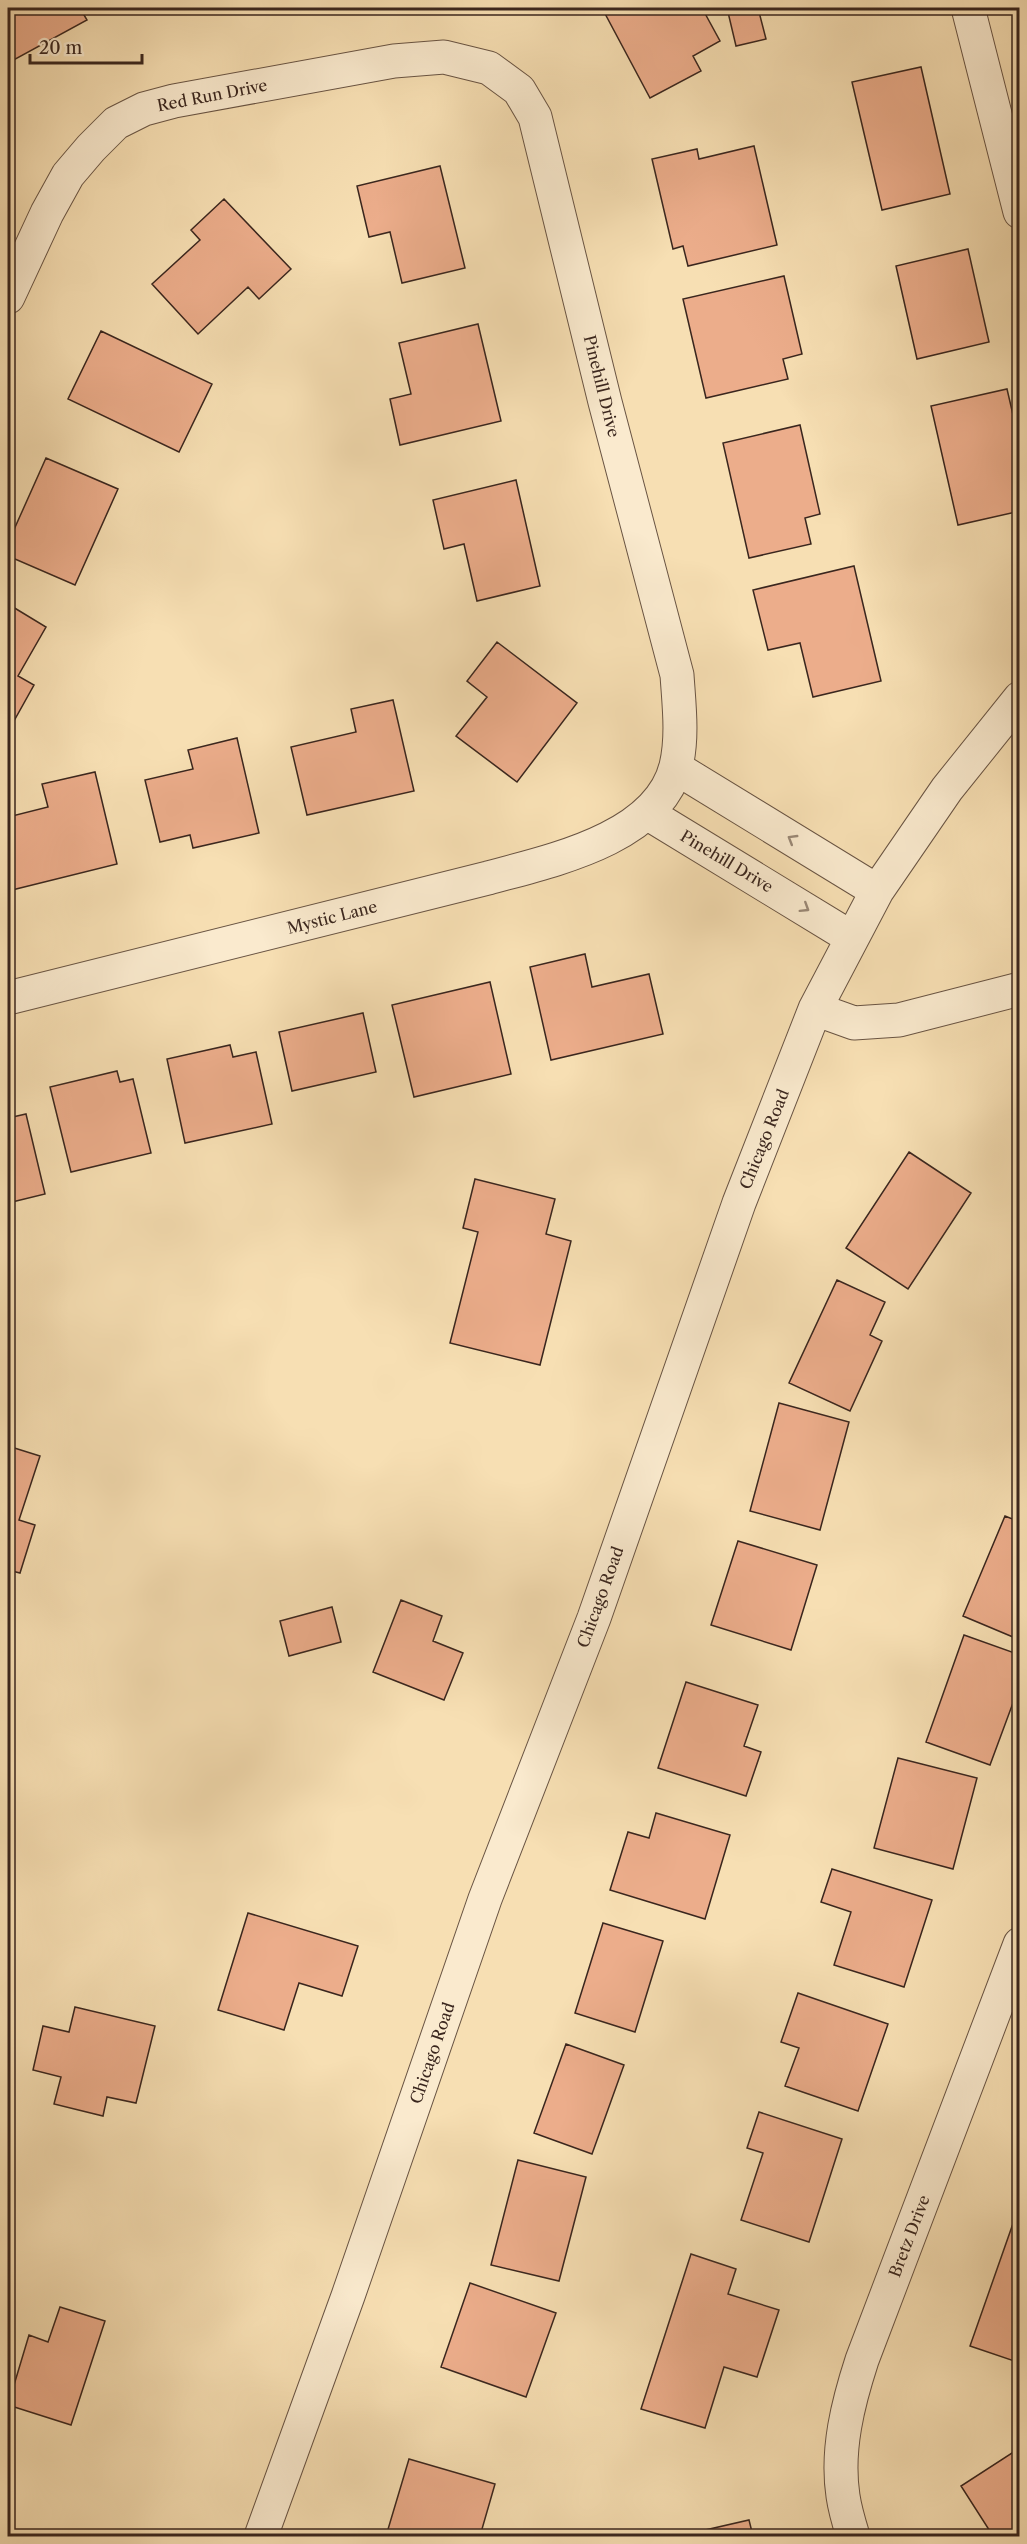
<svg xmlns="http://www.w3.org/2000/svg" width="1027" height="2544" viewBox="0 0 1027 2544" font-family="'Libre Caslon Text',serif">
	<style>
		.building { fill: #ecad8b; stroke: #3a261e; stroke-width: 1.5 }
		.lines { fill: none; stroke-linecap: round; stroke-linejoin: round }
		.minor-casing { stroke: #695443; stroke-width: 35 }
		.minor { stroke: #faeace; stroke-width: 33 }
		.oneway { stroke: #9a8876 }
		.labels { text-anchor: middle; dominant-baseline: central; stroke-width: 4.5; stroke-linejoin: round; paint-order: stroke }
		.street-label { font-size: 16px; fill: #3a261e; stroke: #faeace }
	</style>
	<rect width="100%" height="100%" fill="#f7dfb3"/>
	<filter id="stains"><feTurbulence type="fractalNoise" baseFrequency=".00333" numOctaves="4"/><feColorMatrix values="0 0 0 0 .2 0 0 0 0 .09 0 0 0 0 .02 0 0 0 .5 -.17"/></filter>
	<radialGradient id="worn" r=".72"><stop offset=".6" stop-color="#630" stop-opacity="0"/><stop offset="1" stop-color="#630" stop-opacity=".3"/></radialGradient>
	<!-- building -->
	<path class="building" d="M8 8H80L87 20 10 62 8 56Z
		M602 8H675L678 14 690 8H702L720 41 693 56 701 71 650 98Z
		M727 8H758L766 39 736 46Z
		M921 67 950 194 882 210 852 82Z
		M754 146 777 245 688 266 683 246 673 249 652 159 697 149 699 159Z
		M440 166 465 268 402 283 390 232 369 237 357 186Z
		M224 199 291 269 259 299 248 287 198 334 152 284 200 240 191 230Z
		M968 249 989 342 917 359 896 266Z
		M784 276 802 354 783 359 788 379 706 398 683 299Z
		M478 324 501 421 400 445 390 399 411 394 399 343Z
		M101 331 212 384 179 452 68 399Z
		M1007 389 1020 445V511L958 525 931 406Z
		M800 425 820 514 805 518 811 544 749 558 723 443Z
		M46 458 118 489 75 585 8 556V543Z
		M516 480 540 586 477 601 464 544 444 549 433 500Z
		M854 566 881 681 813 697 800 643 768 650 753 590Z
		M8 604 46 627 18 676 34 685 10 728 8 726Z
		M497 642 577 703 517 782 456 736 487 697 467 681Z
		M393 700 414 791 307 815 291 747 356 732 351 709Z
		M237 738 259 833 193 848 190 835 160 842 145 780 193 769 188 750Z
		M95 772 117 864 8 891V817L48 807 42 784Z
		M585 954 592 987 649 974 663 1034 551 1060 530 967Z
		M490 982 511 1074 414 1097 392 1005Z
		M363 1013 376 1072 292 1091 279 1032Z
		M230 1045 233 1057 256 1052 272 1124 185 1143 167 1059Z
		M117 1071 120 1082 133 1079 151 1153 71 1172 50 1087Z
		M26 1114 45 1194 8 1203V1118Z
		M909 1152 971 1193 908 1289 846 1248Z
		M475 1179 555 1199 546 1234 571 1241 540 1365 450 1343 478 1232 463 1228Z
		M837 1280 885 1302 870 1335 882 1341 850 1411 789 1383Z
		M779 1403 849 1422 820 1530 750 1511Z
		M8 1446 40 1456 19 1520 35 1525 20 1573 8 1570Z
		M1005 1516 1020 1522V1640L963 1616Z
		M738 1541 817 1565 791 1650 711 1625Z
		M401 1600 442 1616 433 1641 463 1653 444 1700 373 1672Z
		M332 1607 341 1642 289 1656 280 1621Z
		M964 1635 1020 1655V1684L990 1765 926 1742Z
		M686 1682 758 1705 744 1746 761 1752 746 1796 658 1768Z
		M898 1758 977 1778 953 1869 874 1848Z
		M656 1813 730 1835 705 1919 610 1890 628 1832 649 1838Z
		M832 1869 932 1900 904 1987 834 1965 851 1912 821 1902Z
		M248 1913 358 1946 342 1996 299 1983 284 2030 218 2010Z
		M603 1923 663 1941 635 2032 575 2013Z
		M798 1993 888 2024 858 2111 785 2086 799 2048 781 2042Z
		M75 2007 155 2026 136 2103 107 2097 103 2116 54 2104 61 2077 33 2070 43 2026 69 2032Z
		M566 2044 624 2065 592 2154 534 2133Z
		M759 2112 842 2139 809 2242 741 2220 763 2153 747 2148Z
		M518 2160 586 2177 559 2281 491 2265Z
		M1016 2215 1020 2216V2363L970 2346Z
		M691 2254 736 2269 728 2294 779 2310 757 2377 724 2367 705 2428 641 2409Z
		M470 2283 556 2313 526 2397 441 2367Z
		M60 2307 105 2321 71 2425 8 2405 29 2335 48 2342Z
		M1015 2451 1020 2459V2536H993L961 2486Z
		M409 2459 495 2484 480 2536H386Z
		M749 2520 753 2536H679Z"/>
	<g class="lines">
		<!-- minor casing -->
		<g class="minor-casing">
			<path id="minor" d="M968 8 1020 212
				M8 297 47 213 68 175 91 148 116 123 144 109 174 101 394 61 444 57 489 68 519 90 535 117 605 402 677 675C679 705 683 737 676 766 658 839 550 861 488 878L8 998
				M676 768 877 891
				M647 813 852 938
				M815 1009 854 1023 899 1020 1020 989
				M261 2536 348 2296 485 1899 594 1618 739 1203 815 1009 877 891 947 789 1020 698
				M853 2536C849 2523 845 2510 843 2496 836 2450 848 2403 862 2360L1020 1944"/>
		</g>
		<!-- minor -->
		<use href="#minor" class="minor"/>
	</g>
	<!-- one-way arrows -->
	<defs><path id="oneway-chevron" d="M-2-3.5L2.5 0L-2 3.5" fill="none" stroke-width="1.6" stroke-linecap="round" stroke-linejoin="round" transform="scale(1.5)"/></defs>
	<g class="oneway">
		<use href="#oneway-chevron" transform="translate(792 839) rotate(-149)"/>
		<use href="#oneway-chevron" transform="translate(805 908) rotate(32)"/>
	</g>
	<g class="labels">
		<!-- street labels -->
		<g class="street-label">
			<text transform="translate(212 95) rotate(-11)">Red Run Drive</text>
			<text transform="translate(602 386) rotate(76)">Pinehill Drive</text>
			<text transform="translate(727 861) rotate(31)">Pinehill Drive</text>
			<text transform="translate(332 917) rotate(-14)">Mystic Lane</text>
			<text transform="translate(764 1139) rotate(-68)">Chicago Road</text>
			<text transform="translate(600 1597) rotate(-70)">Chicago Road</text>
			<text transform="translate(432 2053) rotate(-71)">Chicago Road</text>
			<text transform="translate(909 2236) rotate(-69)">Bretz Drive</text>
		</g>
	</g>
	<!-- margin -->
	<rect width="1027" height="2544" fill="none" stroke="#f7dfb3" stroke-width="30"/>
	<rect x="9" y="9" width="1009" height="2526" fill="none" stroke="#3a261e" stroke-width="3"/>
	<rect x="15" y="15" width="997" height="2514" fill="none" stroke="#3a261e" stroke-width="1.5"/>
	<!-- scale -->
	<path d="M30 54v9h112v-9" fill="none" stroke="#3a261e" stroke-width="3"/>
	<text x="39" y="54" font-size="18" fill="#3a261e" stroke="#faeace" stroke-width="4.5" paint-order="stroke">20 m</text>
	<rect width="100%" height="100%" filter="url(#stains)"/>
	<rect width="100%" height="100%" fill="url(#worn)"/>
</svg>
